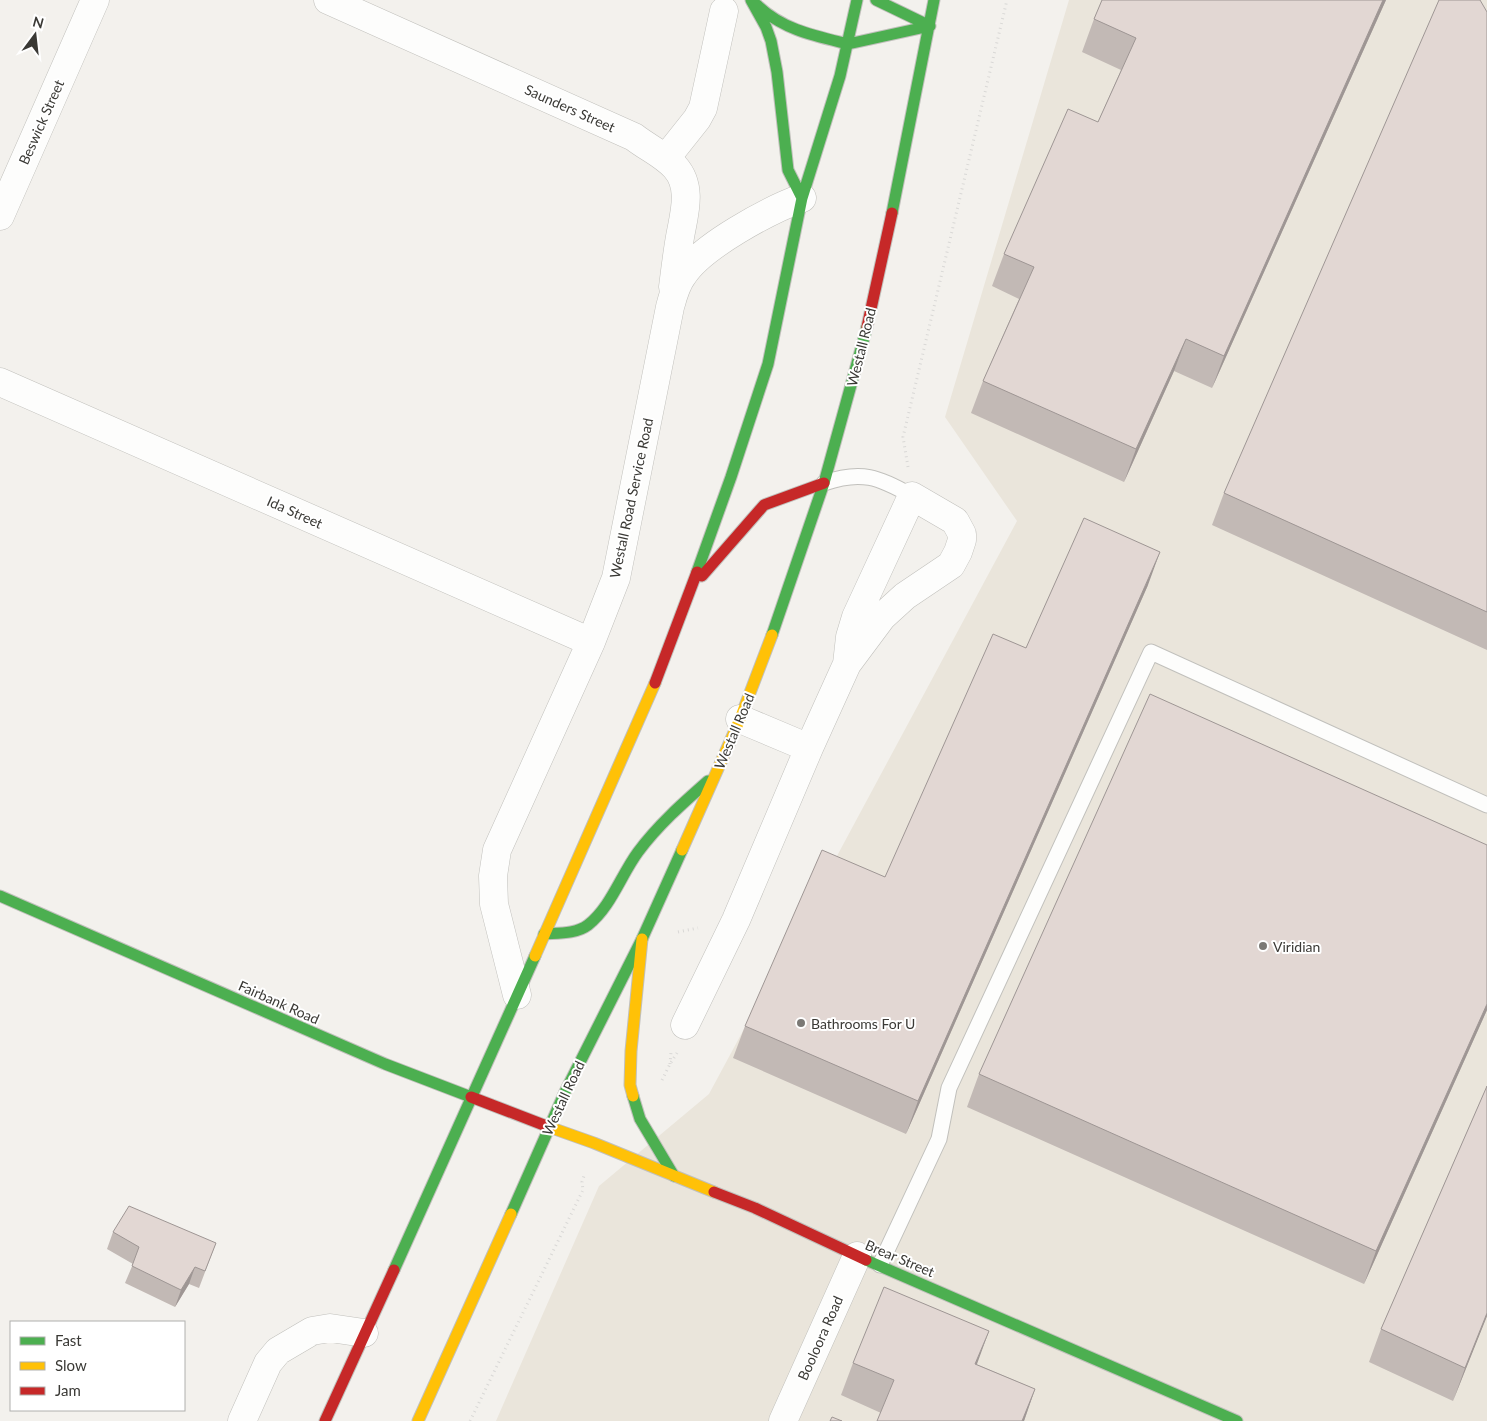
<svg xmlns="http://www.w3.org/2000/svg" width="1487" height="1421" viewBox="0 0 1487 1421" font-family="Lato,sans-serif">
	<style>
		.built { fill: #eae5db }
		.lines { fill: none; stroke-linecap: round; stroke-linejoin: round }
		.lane-casing { stroke: #c1c0bc; stroke-width: 17 }
		.street-casing { stroke: #c1c0bc; stroke-width: 29 }
		.fast-casing { stroke: #c1c0bc; stroke-width: 13 }
		.slow-casing { stroke: #c1c0bc; stroke-width: 13 }
		.jam-casing { stroke: #c1c0bc; stroke-width: 13 }
		.path { stroke: #d9d8d6; stroke-width: 3; stroke-dasharray: 1 4; stroke-linecap: butt }
		.lane { stroke: #fdfdfc; stroke-width: 15 }
		.street { stroke: #fdfdfc; stroke-width: 28 }
		.fast { stroke: #4caf50; stroke-width: 11 }
		.slow { stroke: #ffc107; stroke-width: 11 }
		.jam { stroke: #c62828; stroke-width: 11 }
		.wall { fill: #c2b9b5 }
		.shaded-wall { fill: #9e9694 }
		.building { fill: #e2d7d3; stroke: #9e9694 }
		.poi-dot { fill: #7b7975; stroke: #fff; stroke-width: 2 }
		.labels { text-anchor: middle; dominant-baseline: central; stroke-width: 4; stroke-linejoin: round; paint-order: stroke }
		.street-label { font-size: 14px; fill: #3a3935; stroke: #fff }
		.poi-label { font-size: 14px; fill: #3a3935; stroke: #fff; text-anchor: start }
	</style>
	<rect width="100%" height="100%" fill="#f3f1ed"/>
	<!-- built -->
	<path class="built" d="M1069 0H1487V1421H496L599 1186 709 1094 1017 521 945 417Z"/>
	<g class="lines">
		<!-- lane casing -->
		<g class="lane-casing">
			<path id="lane" d="M824 483C861 470 879 477 912 496
				M880 1265 939 1139 949 1088 1151 652 1487 805"/>
		</g>
		<!-- street casing -->
		<g class="street-casing">
			<path id="street" d="M328 0 634 137C648 148 663 154 675 167 693 187 684 214 680 237 677 254 675 271 673 287
				M666 158 697 119 703 108 724 11
				M0 216 95 0
				M0 382 591 642
				M740 719 809 748
				M517 995 494 904 493 876 497 850 591 642 616 578 670 307C673 296 676 284 683 275 702 246 769 210 802 198
				M685 1025 736 920 809 748 847 664 882 617 905 596 951 565 958 552 962 540V534L955 521 912 496 856 617 850 637 847 664
				M242 1421 268 1363 278 1351 312 1331 330 1328 364 1333
				M783 1421 857 1256"/>
		</g>
		<!-- fast casing -->
		<g class="fast-casing">
			<path id="fast" d="M751 0 766 27 771 41 777 72 788 170 802 198
				M876 0 930 26
				M757 5C783 30 815 36 848 44
				M848 44 930 26
				M892 213 934 0
				M697 572 731 477 768 364 802 198 840 76 857 0
				M772 635 824 483 867 327
				M0 896 385 1064 471 1097
				M544 934C559 933 576 934 588 925 611 907 621 875 638 852 658 825 683 803 708 781
				M633 1096 640 1119 674 1176
				M511 1214 565 1092 642 939 682 850
				M866 1260 1237 1421
				M394 1270 535 956"/>
		</g>
		<!-- slow casing -->
		<g class="slow-casing">
			<path id="slow" d="M682 850 740 719 772 635
				M535 956 655 683
				M633 1096 630 1085 631 1051 642 939
				M549 1127 594 1143 714 1192
				M418 1421 511 1214"/>
		</g>
		<!-- jam casing -->
		<g class="jam-casing">
			<path id="jam" d="M867 327 892 213
				M702 576 764 505 824 483
				M655 683 697 572
				M471 1097 549 1127
				M714 1192 755 1208 866 1260
				M325 1421 394 1270"/>
		</g>
		<!-- path -->
		<path class="path" d="M908 467 903 437 1007 0
			M678 932 698 928
			M670 1064 671 1052
			M662 1080 670 1064 677 1053
			M470 1421 583 1190 582 1182 585 1173"/>
		<!-- lane -->
		<use href="#lane" class="lane"/>
		<!-- street -->
		<use href="#street" class="street"/>
		<!-- fast -->
		<use href="#fast" class="fast"/>
		<!-- slow -->
		<use href="#slow" class="slow"/>
		<!-- jam -->
		<use href="#jam" class="jam"/>
	</g>
	<!-- wall -->
	<path class="wall" d="M1102 0H1386L1212 388 1174 371 1124 482 971 413 983 381 1019 299 992 286 1004 254 1098 122 1121 70 1082 52 1094 19Z
		M1487 12V650L1212 525 1224 493Z
		M1148 585 906 1134 733 1058 745 1026 885 877 1026 648Z
		M1487 845V1010L1364 1284 967 1107 979 1074Z
		M1487 1086V1316L1453 1401 1369 1362 1381 1329Z
		M113 1232 216 1243 199 1288 189 1284 175 1307 125 1283 133 1264 107 1249Z
		M853 1363 976 1364 1035 1389 1024 1421H877L881 1413 841 1395Z"/>
	<!-- shaded-wall -->
	<path class="shaded-wall" d="M1383 0H1386L1212 388 1224 356Z
		M1186 339 1174 371 1124 482 1136 449Z
		M1160 552 1148 585 906 1134 918 1101Z
		M1487 1004V1010L1364 1284 1376 1251Z
		M195 1267 189 1284 175 1307 181 1290Z
		M1487 1313V1316L1453 1401 1465 1368Z
		M989 1331 977 1364 963 1396 975 1364Z
		M1035 1389 1024 1421H1022Z"/>
	<!-- building -->
	<path class="building" d="M1102 0H1383L1224 356 1186 339 1136 449 983 381 1034 267 1004 254 1068 109 1098 122 1136 38 1094 19Z
		M1439 0H1480L1487 12V612L1224 493Z
		M1084 518 1160 552 918 1101 745 1026 822 850 885 877 993 634 1026 648Z
		M1150 694 1487 845V1004L1376 1251 979 1074Z
		M1487 1086V1313L1465 1368 1381 1329Z
		M129 1206 216 1243 205 1271 195 1267 181 1290 132 1266 139 1247 113 1232Z
		M884 1287 989 1331 975 1364 1035 1389 1022 1421H877L894 1380 853 1363Z
		M832 1417 842 1421H830Z"/>
	<!-- markers -->
	<g class="poi-dot">
		<circle cx="1263" cy="946" r="5"/>
		<circle cx="801" cy="1023" r="5"/>
	</g>
	<g class="labels">
		<!-- street labels -->
		<g class="street-label">
			<text transform="translate(570 108) rotate(24)">Saunders Street</text>
			<text transform="translate(41 122) rotate(-66)">Beswick Street</text>
			<text transform="translate(861 347) rotate(-76)">Westall Road</text>
			<text transform="translate(631 498) rotate(-78)">Westall Road Service Road</text>
			<text transform="translate(295 512) rotate(24)">Ida Street</text>
			<text transform="translate(734 731) rotate(-67)">Westall Road</text>
			<text transform="translate(279 1002) rotate(24)">Fairbank Road</text>
			<text transform="translate(563 1098) rotate(-65)">Westall Road</text>
			<text transform="translate(900 1258) rotate(23)">Brear Street</text>
			<text transform="translate(820 1338) rotate(-66)">Booloora Road</text>
		</g>
		<!-- poi labels -->
		<g class="poi-label">
			<text x="1273" y="946">Viridian</text>
			<text x="811" y="1023">Bathrooms For U</text>
		</g>
	</g>
	<!-- legend -->
	<rect x="10" y="1321" width="175" height="90" fill="#ffffff" stroke="#b0b0ae"/>
	<rect x="20" y="1337" width="25" height="8" fill="#4caf50" stroke="#b0b0ae"/>
	<text x="55" y="1346" font-size="15" fill="#3a3935">Fast</text>
	<rect x="20" y="1362" width="25" height="8" fill="#ffc107" stroke="#b0b0ae"/>
	<text x="55" y="1371" font-size="15" fill="#3a3935">Slow</text>
	<rect x="20" y="1387" width="25" height="8" fill="#c62828" stroke="#b0b0ae"/>
	<text x="55" y="1396" font-size="15" fill="#3a3935">Jam</text>
	<!-- north arrow -->
	<g transform="translate(35 35) rotate(15)" stroke="#ffffff" stroke-width="4" paint-order="stroke">
	<path d="M0-4L9 19L0 12L-9 19Z" fill="#3a3935"/>
	<text y="-8" font-size="14" font-weight="bold" text-anchor="middle" fill="#3a3935">N</text>
	</g>
</svg>
